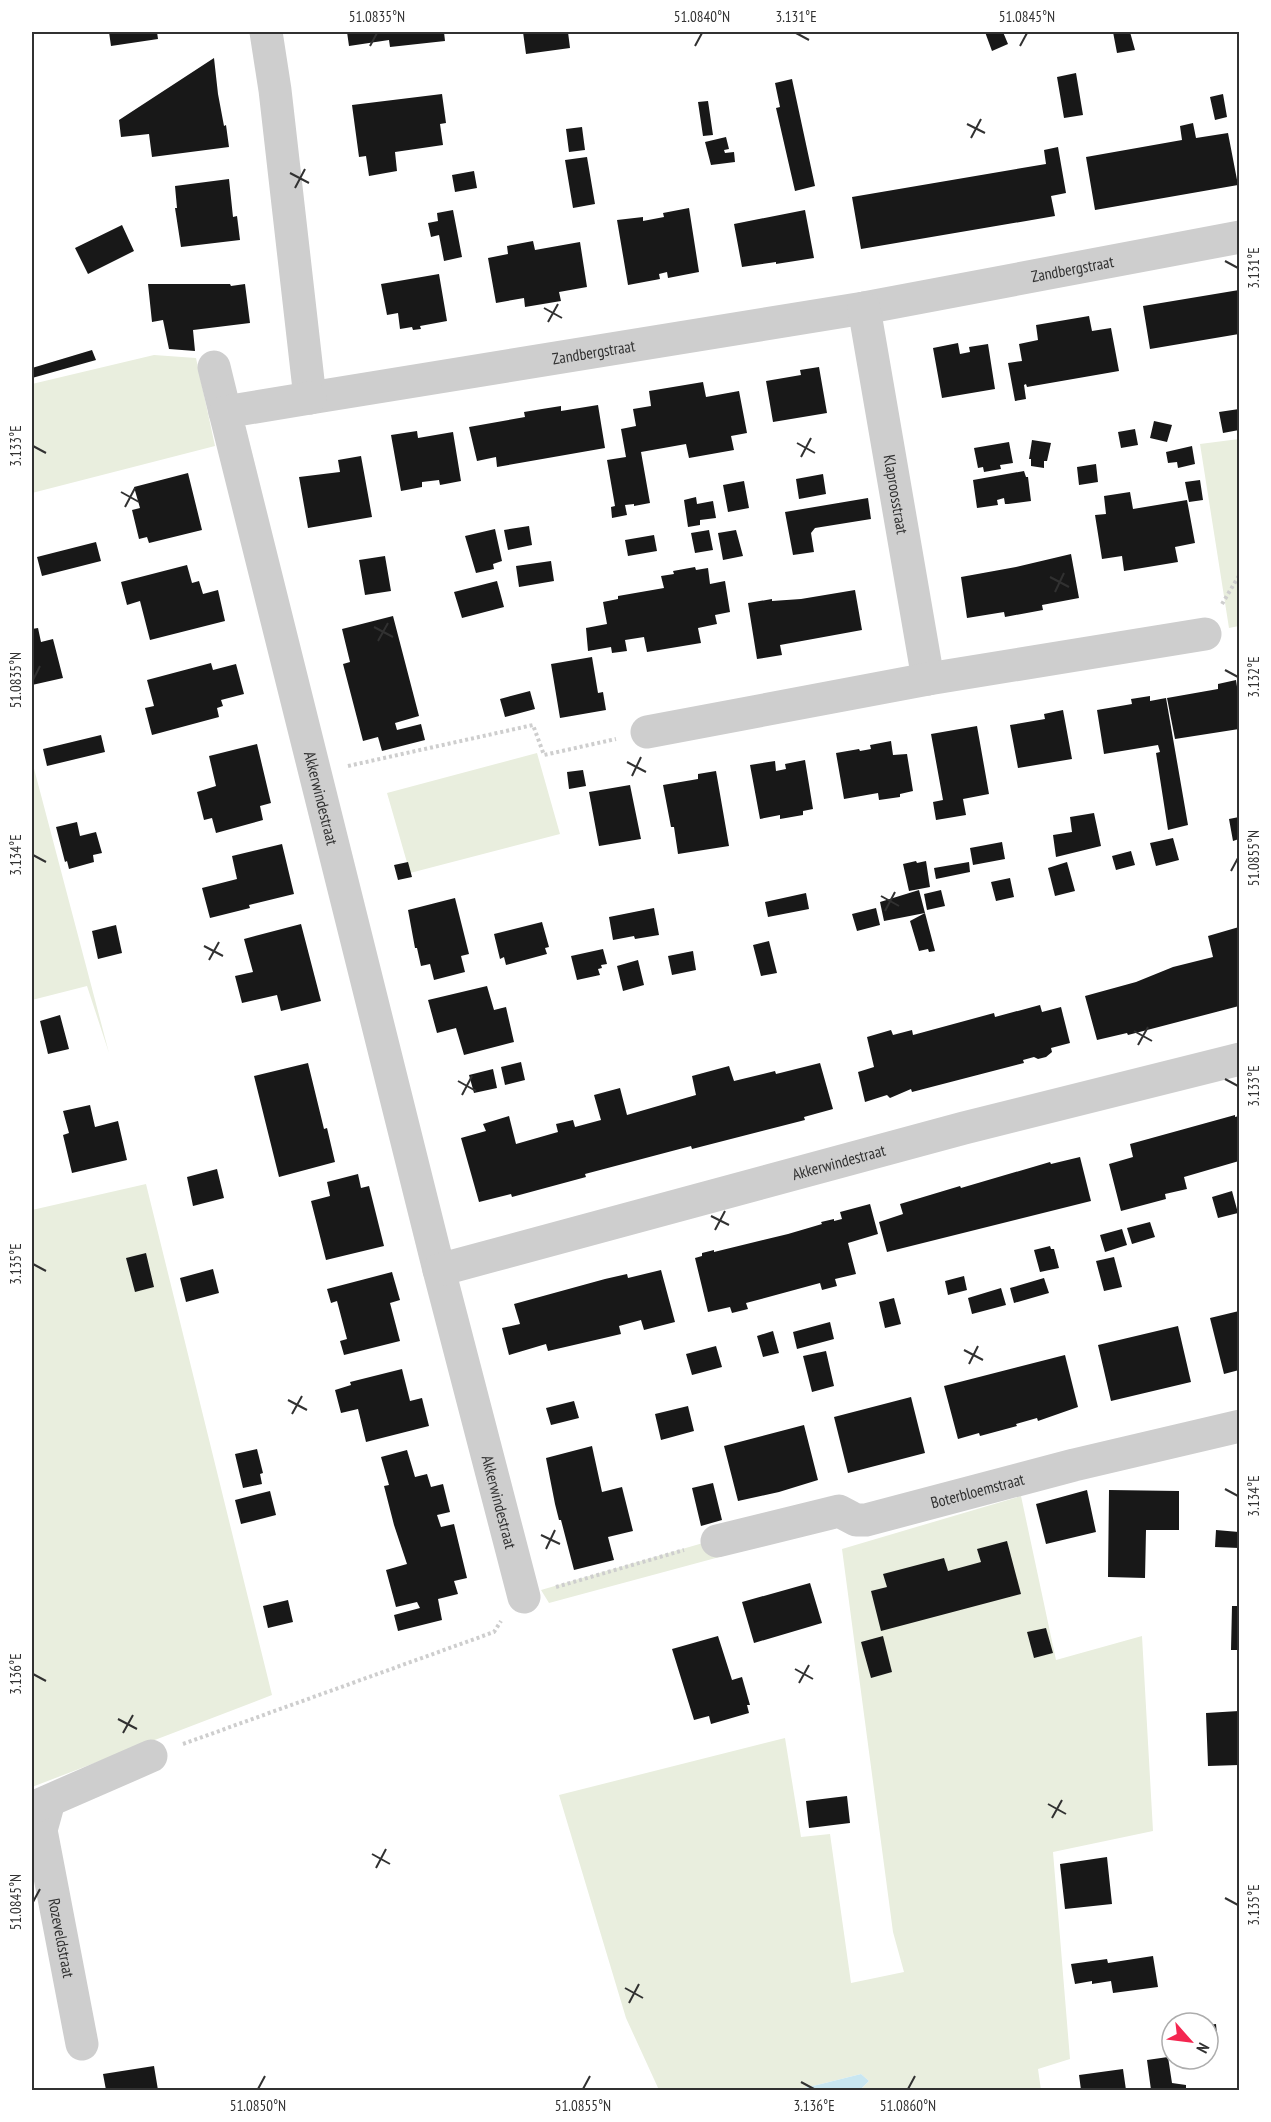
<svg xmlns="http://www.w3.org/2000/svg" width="1271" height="2122" viewBox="0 0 1271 2122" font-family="'PT Sans Narrow',sans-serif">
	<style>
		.green { fill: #e9eede }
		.water { fill: #c9e6f0 }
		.building { fill: #181818 }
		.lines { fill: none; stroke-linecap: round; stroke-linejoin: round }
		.path { stroke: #cecece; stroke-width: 4; stroke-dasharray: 3 3; stroke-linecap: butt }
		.street { stroke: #cecece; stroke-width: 33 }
		.ticks { fill: none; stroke: #313131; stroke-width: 2 }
		.labels { text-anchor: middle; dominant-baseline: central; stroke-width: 6; stroke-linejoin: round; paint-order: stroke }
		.street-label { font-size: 16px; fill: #313131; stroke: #fff }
		.neatline { fill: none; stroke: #313131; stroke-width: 2 }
		.ticks-label { font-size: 15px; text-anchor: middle; fill: #313131 }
	</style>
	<rect width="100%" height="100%" fill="#fff"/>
	<!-- green -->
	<path class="green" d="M154 355 196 358 215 446 32 493V384Z
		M1239 439V626L1229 628 1200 444Z
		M537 753 560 834 410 873 387 793Z
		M32 761 109 1053 87 986 32 1000Z
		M146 1184 272 1695 32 1787V1210Z
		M1021 1496 1056 1660 1142 1636 1153 1831 1053 1852 1070 2059 1038 2069 1041 2090H860L869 2081 861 2074 797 2090H659L626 2018 559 1795 785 1738 801 1837 830 1834 851 1983 904 1972 893 1932 842 1549Z
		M734 1534 738 1552 549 1603 541 1590Z"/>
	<!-- water -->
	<path class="water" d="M861 2074 869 2081 860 2090H797Z"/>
	<!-- building -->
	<path class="building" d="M109 32H157L158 39 111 46Z
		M347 32H444L445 41 390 47 389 40 349 46Z
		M523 32H568L570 48 526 54Z
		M985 32H1003L1008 44 992 51Z
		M1113 32H1130L1135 50 1117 53Z
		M214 58 218 94 224 126 226 125 229 147 152 157 149 134 121 137 119 120Z
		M1076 73 1083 115 1064 118 1057 77Z
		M792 79 815 186 795 191 776 108 780 107 775 83Z
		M442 94 446 123 440 124 443 145 395 152 397 171 369 176 366 156 359 157 352 105Z
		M1223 94 1227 117 1215 120 1210 97Z
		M708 101 713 135 703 136 698 102Z
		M1193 123 1196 138 1228 133 1238 185 1095 210 1086 157 1182 140 1180 126Z
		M582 127 585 150 569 152 566 129Z
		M726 137 729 149 724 150 725 153 734 152 735 162 711 165 705 142Z
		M1058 147 1066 193 1051 196 1055 216 861 249 852 197 1046 164 1044 150Z
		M587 157 595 204 573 208 565 160Z
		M474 171 477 188 455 192 452 175Z
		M229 179 233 217 237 216 240 240 181 247 175 208H177L175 186Z
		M689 208 699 272 668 278 667 272 659 274 660 279 628 285 617 220 643 217V221L664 217 663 213Z
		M453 210 462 257 444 261 439 235 431 237 428 223 438 221 437 213Z
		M805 210 814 258 776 264V262L742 267 734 224Z
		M122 225 134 251 88 274 75 248Z
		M533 241 535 250 580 242 587 287 559 292 561 301 525 307 524 298 496 303 488 258 508 254 507 246Z
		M439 274 447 321 420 326 421 329 413 330 412 327 400 329 398 313 387 315 381 284Z
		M148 284H230L231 286 245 284 250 323 193 330 195 351 169 349 163 320 152 322Z
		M1239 290V334L1150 349 1143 306Z
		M1089 316 1092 331 1111 328 1119 371 1027 387 1026 384 1024 385 1026 399 1015 401 1008 363 1022 361 1019 344 1038 340 1036 325Z
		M958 343 960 354 970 352 969 347 988 344 995 389 942 398 933 348Z
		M92 350 96 360 32 378V368Z
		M819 367 827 413 773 422 766 381 801 375 800 370Z
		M703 382 706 397 739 391 747 433 731 436 734 450 689 458 686 444 641 452 650 503 634 506V504L625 505 627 515 612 518 611 507 615 506 607 460 626 457 621 429 636 426 633 409 651 406 649 391Z
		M598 405 605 448 497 467 496 457 477 461 469 427 525 417 524 412 542 409 561 406V411Z
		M1239 409V430L1223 433 1219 412Z
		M1154 421 1172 425 1167 442 1150 438Z
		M1135 429 1138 445 1121 448 1118 432Z
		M417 431 418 438 453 432 461 481 440 485 439 480 422 482V487L401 491 391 435Z
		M1032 440 1051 443 1047 461H1044V468L1031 466V459H1029Z
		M1009 442 1013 463 1000 465 1001 469 984 472 983 467 978 468 974 448Z
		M1192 446 1195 464 1178 468 1177 462 1168 463 1166 452Z
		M361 456 372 517 308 528 299 477 340 472 338 460Z
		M1096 464 1098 482 1079 485 1077 467Z
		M1024 471 1026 477H1028L1031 501 1008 504H1005L1004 498 997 500 998 505 977 508 973 480Z
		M188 473 202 530 149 543 147 537 139 539 132 510 140 508 134 487Z
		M823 474 826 494 799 499 796 479Z
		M1200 480 1203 500 1189 502 1185 482Z
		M744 481 749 508 728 512 723 485Z
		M1130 492 1133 509 1187 500 1195 543 1175 547 1178 562 1124 571 1122 556 1102 559 1095 515 1106 514 1104 496Z
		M696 497 697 504 713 501 716 518 700 520V525L688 527 684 500Z
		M868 498 871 519 815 528 811 533 814 552 793 555 785 512Z
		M529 526 532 545 508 550 504 530Z
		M495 529 502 561 493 564 494 569 476 573 465 536Z
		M709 530 713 550 695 553 691 533Z
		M736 530 743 556 723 560 718 533Z
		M654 535 657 551 628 556 625 540Z
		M96 542 101 561 42 576 37 557Z
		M1071 554 1079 598 1042 605 1043 610 1005 617 1004 612 967 618 961 577 1016 567Z
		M385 556 391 591 365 595 359 560Z
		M551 561 554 581 519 587 516 566Z
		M187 565 192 583 199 581 203 594 218 590 225 621 150 640 140 601 127 605 121 582Z
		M695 567 696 570 708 568 710 584 725 581 730 612 715 615 717 624 698 628 701 643 647 652 644 637 625 640 627 651 612 653 611 647 588 651 586 628 607 624 603 602 618 599V596L664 588 661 576 674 574 673 571Z
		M497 581 504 607 462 618 454 592Z
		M855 590 862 630 780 645 782 655 757 659 748 603 772 599V601L801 599Z
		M393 616 419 716 395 723 397 730 421 724 425 740 382 751 378 737 363 741 343 664 350 662 342 629Z
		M38 628 41 642 53 639 63 678 32 685V629Z
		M592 657 598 693 603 692 606 710 560 718 551 664Z
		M211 663 213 670 236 664 244 694 221 700 223 706 217 708 219 717 152 735 145 708 154 706 147 680Z
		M1236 680 1239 700V729L1175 739 1167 698 1218 689V684Z
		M530 691 535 709 505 717 500 699Z
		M1150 696V701L1166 698 1188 825 1168 830 1156 753 1160 752 1158 745 1104 754 1097 710 1132 704 1131 699Z
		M1063 710 1072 759 1018 768 1010 725 1045 719 1044 714Z
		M977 726 989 794 963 799 966 815 936 820 933 802 943 800 931 734Z
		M101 735 105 752 47 766 43 749Z
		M891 741 893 755 907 754 913 791 900 794V797L879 800 878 793 844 799 836 753 859 749 860 751 871 749 870 745Z
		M257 744 271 803 260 806 263 820 216 833 212 818 204 820 197 792 216 786 209 756Z
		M805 760 813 809 803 811V815L780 819V815L760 819 750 765 775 761 776 771 786 769 785 764Z
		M583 770 586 786 569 789 567 772Z
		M716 771 729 846 678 854 674 827H671L663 785 698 779V774Z
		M630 785 641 839 599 846 589 792Z
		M1094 813 1101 846 1056 857 1053 835 1072 832 1070 817Z
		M1239 817V839L1233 841 1229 819Z
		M77 822 80 836 96 832 102 853 93 855 94 862 69 869 67 861 65 862 56 827Z
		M1173 838 1179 860 1156 866 1150 843Z
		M1002 842 1005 859 973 865 970 848Z
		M282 844 294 894 249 905 250 908 210 918 202 888 237 879 232 856Z
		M1131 851 1135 865 1116 870 1112 856Z
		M916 861 917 863 926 861 930 887 909 891 903 864Z
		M408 862 412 877 398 880 394 865Z
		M969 862 970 872 936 879 934 868Z
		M1067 862 1075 891 1055 896 1048 868Z
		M1010 878 1014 897 996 901 991 882Z
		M919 890 925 913 884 921 880 902Z
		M941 890 945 906 927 910 924 894Z
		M806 893 809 909 768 917 765 902Z
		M455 898 469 954 461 956 465 972 434 980 430 964 421 966 417 948H415L408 910Z
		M654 908 659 935 635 939 634 936 613 940 609 917Z
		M876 908 880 925 857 931 852 914Z
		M925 913 935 951 929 952 928 949 919 951 910 921Z
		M542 922 549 947 545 948 547 954 506 965 504 957 500 959 494 934Z
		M301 924 321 1001 281 1011 277 995 242 1003 235 976 253 972 244 939Z
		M116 925 122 953 98 959 92 931Z
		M1239 927V1006L1128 1035 1127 1033 1097 1040 1085 996 1136 982 1173 967 1213 957 1208 936Z
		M769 941 777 973 761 976 753 945Z
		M603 949 607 964 601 965 602 968 598 969 600 975 577 980 571 956Z
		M693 951 696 970 672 975 668 956Z
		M638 960 644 985 623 991 617 966Z
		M487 986 494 1010 506 1007 514 1042 464 1055 456 1028 437 1033 428 1000Z
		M1040 1005 1042 1012 1061 1007 1070 1043 1051 1048 1052 1052 1046 1057 1038 1059 1034 1057 1023 1060 1024 1063 912 1092 911 1089 890 1098 887 1095 865 1102 858 1072 874 1067 867 1037 891 1030 893 1035 912 1030 913 1035 994 1013 995 1017Z
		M60 1015 69 1049 48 1054 40 1021Z
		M521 1062 525 1080 505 1085 501 1067Z
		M308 1063 324 1129 327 1128 335 1162 279 1177 254 1076Z
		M820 1063 833 1109 804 1117 805 1120 692 1149 691 1146 585 1174 586 1177 512 1197 511 1194 479 1202 461 1138 486 1131 483 1124 509 1116 516 1144 558 1132 556 1124 573 1120 575 1127 601 1120 594 1095 620 1088 627 1115 696 1095 692 1076 729 1066 734 1081 775 1071 776 1074Z
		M493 1069 497 1088 474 1093 469 1075Z
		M90 1105 95 1127 118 1121 127 1160 72 1173 63 1135 69 1133 63 1111Z
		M1235 1115V1117L1239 1116V1161L1184 1177 1187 1189 1165 1194 1166 1199 1121 1211 1109 1164 1133 1157 1130 1144Z
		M1080 1157 1091 1201 887 1252 879 1222 903 1214 900 1204 960 1186 961 1188 1050 1162 1051 1164Z
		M217 1169 224 1198 193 1206 187 1177Z
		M358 1174 361 1188 369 1186 384 1246 326 1260 311 1201 330 1196 327 1182Z
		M1232 1191 1238 1213 1218 1218 1212 1197Z
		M870 1204 878 1234 848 1243 856 1274 835 1279 837 1286 822 1290 820 1283 746 1303 748 1309 732 1313 730 1307 708 1312 695 1258 702 1256V1253L714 1250V1252L788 1234 822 1224 821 1222 834 1219V1221L842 1219 840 1212Z
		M1150 1222 1155 1237 1132 1244 1127 1228Z
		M1122 1229 1127 1245 1105 1252 1100 1235Z
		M1050 1246 1051 1249H1054L1059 1268 1040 1272 1034 1250Z
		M146 1253 154 1287 135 1292 126 1258Z
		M1114 1257 1122 1287 1104 1291 1096 1261Z
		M213 1269 219 1293 186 1302 180 1278Z
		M661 1270 675 1322 644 1330 641 1320 619 1326 621 1334 604 1338 548 1351 546 1344 509 1355 502 1328 520 1324 514 1304 605 1279 627 1274 628 1278Z
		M392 1272 400 1300 390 1303 400 1341 344 1355 340 1341 347 1339 337 1301 331 1303 327 1289Z
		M964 1276 967 1290 948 1295 945 1281Z
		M1044 1278 1049 1293 1014 1303 1010 1288Z
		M1001 1288 1006 1305 972 1314 968 1298Z
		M894 1298 901 1324 885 1328 879 1302Z
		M1239 1311V1370L1224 1374 1210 1318Z
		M830 1322 834 1339 797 1349 793 1332Z
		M1178 1326 1191 1382 1111 1401 1098 1345Z
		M773 1331 779 1353 763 1357 757 1336Z
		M716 1346 722 1367 692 1375 686 1354Z
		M826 1351 834 1386 812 1392 803 1356Z
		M1065 1355 1078 1407 1038 1421 1037 1418 1016 1424 1017 1426 980 1436 979 1433 958 1439 944 1386Z
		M402 1369 410 1401 422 1398 429 1426 366 1442 358 1409 341 1413 335 1390 351 1385 350 1382Z
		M911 1397 925 1453 848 1473 834 1417Z
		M574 1401 579 1418 551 1425 546 1408Z
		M688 1406 694 1431 661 1440 655 1414Z
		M804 1425 818 1480 779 1492 738 1501 724 1446Z
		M592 1446 602 1492 622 1487 633 1531 608 1537 614 1560 574 1570 561 1520H559L555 1504 546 1458Z
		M257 1449 263 1473 260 1474 262 1484 243 1488 235 1454Z
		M407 1450 415 1477 427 1474 431 1487 443 1484 450 1512 437 1515 441 1527 454 1524 467 1578 454 1581 458 1594 438 1599 442 1620 398 1631 394 1615 420 1608 417 1602 396 1607 386 1570 407 1564 394 1525 384 1486 389 1485 381 1457Z
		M713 1483 722 1520 701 1526 692 1488Z
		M1087 1490 1096 1532 1046 1544 1036 1504Z
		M1109 1490 1179 1491V1530H1146L1145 1578 1108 1577Z
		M270 1491 276 1515 241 1524 235 1500Z
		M1216 1530 1239 1532V1548L1215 1547Z
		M1007 1541 1021 1594 881 1631 871 1591 887 1587 883 1574 944 1558 948 1571 981 1562 977 1549Z
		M810 1583 822 1623 754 1643 742 1602Z
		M288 1600 293 1622 268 1628 263 1606Z
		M1232 1606H1239V1650H1231Z
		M1046 1628 1053 1653 1034 1658 1027 1632Z
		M718 1636 732 1680 742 1677 750 1705H747L749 1713 711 1724 709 1716 694 1720 672 1649Z
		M883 1636 892 1672 871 1678 861 1642Z
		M1239 1711V1765L1208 1766 1206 1713Z
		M847 1796 850 1823 809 1828 806 1801Z
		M1107 1857 1112 1904 1065 1909 1060 1864Z
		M1153 1956 1158 1987 1113 1993 1111 1981 1092 1984V1981L1075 1984 1071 1964 1107 1959 1108 1963Z
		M1216 2024 1218 2046 1208 2047V2025Z
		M1168 2057 1172 2083 1186 2085V2090H1151L1147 2060Z
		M154 2066 158 2090H106L103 2074Z
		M1123 2069 1126 2090H1081L1079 2075Z"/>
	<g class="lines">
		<!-- path -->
		<path class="path" d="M1222 604 1240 574
			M348 766 533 725 544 755 616 739
			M556 1587 684 1550
			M183 1744 494 1632 501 1621"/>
		<!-- street -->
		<g class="street">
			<path id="s1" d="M266 32 275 90 310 398 864 308 1240 237"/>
			<path id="s2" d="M864 308 928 679"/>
			<path d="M214 367 225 412"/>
			<path id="s3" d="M310 398 225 412 439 1270 524 1597"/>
			<path d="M647 732 928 679 1205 634"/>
			<path id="s4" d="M439 1270 964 1128 1240 1059"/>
			<path id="s5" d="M717 1541 839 1511 856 1520H866L1074 1465 1240 1426"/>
			<path id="s6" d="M49 1801 41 1830 82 2044"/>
			<path d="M32 1808 151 1756"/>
		</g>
	</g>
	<!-- ticks -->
	<path class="ticks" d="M796 33 809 40M370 46 377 33M695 46 702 33M1020 46 1027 33M967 124 985 133M971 138 981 119M290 173 309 183M295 188 305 169M1225 261 1238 268M544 308 562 318M548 322 558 304M797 443 815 453M33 446 46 453M801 457 811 438M121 492 139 502M125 507 135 488M1050 577 1069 587M1055 592 1064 573M374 627 393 637M378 641 388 623M1225 670 1238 677M33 680 40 666M627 762 646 772M632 776 641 757M33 855 46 862M1231 871 1238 858M881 896 899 906M885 911 895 892M204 946 223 956M209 960 219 942M1134 1031 1152 1041M1138 1045 1148 1027M1225 1079 1238 1086M458 1081 476 1091M462 1095 472 1076M711 1216 729 1225M715 1230 725 1211M33 1264 46 1271M964 1350 983 1360M969 1364 978 1346M288 1400 307 1410M292 1414 302 1396M1225 1489 1238 1496M541 1535 560 1544M546 1549 555 1530M795 1669 813 1679M33 1674 46 1681M799 1683 809 1665M118 1719 137 1729M123 1733 133 1715M1048 1804 1066 1814M1052 1818 1062 1800M372 1854 390 1864M376 1868 386 1849M1225 1898 1238 1905M33 1902 40 1889M625 1988 643 1998M629 2003 639 1984M801 2082 814 2089M258 2089 265 2076M583 2089 590 2076M908 2089 915 2076"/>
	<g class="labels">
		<!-- street labels -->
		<g class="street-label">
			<text stroke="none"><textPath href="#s1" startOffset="1142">Zandbergstraat</textPath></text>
			<text stroke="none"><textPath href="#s1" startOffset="656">Zandbergstraat</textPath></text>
			<text stroke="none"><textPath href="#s2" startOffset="189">Klaproosstraat</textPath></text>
			<text stroke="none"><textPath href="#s3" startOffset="484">Akkerwindestraat</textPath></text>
			<text stroke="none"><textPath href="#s4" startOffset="414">Akkerwindestraat</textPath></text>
			<text stroke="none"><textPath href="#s5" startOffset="270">Boterbloemstraat</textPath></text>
			<text stroke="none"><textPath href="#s3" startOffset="1210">Akkerwindestraat</textPath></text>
			<text stroke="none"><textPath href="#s6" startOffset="140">Rozeveldstraat</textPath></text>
		</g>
	</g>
	<!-- border -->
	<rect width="1271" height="2122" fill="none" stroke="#ffffff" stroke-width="66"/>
	<!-- north arrow -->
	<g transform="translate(1190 2041) rotate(118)"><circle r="28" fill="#ffffff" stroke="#adadad" stroke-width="1.5"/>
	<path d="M0-4.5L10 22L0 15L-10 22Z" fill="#f42650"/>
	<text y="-9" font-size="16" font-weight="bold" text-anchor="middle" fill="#313131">N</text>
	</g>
	<rect x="33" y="33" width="1205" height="2056" class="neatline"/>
	<g class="ticks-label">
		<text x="377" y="22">51.0835°N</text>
		<text x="702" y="22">51.0840°N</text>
		<text x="796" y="22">3.131°E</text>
		<text x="1027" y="22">51.0845°N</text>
		<text transform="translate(1254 268) rotate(-90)" y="5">3.131°E</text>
		<text transform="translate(16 446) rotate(-90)" y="5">3.133°E</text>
		<text transform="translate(1254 677) rotate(-90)" y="5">3.132°E</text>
		<text transform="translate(16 680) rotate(-90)" y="5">51.0835°N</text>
		<text transform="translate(16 855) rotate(-90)" y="5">3.134°E</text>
		<text transform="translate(1254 858) rotate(-90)" y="5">51.0855°N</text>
		<text transform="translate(1254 1086) rotate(-90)" y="5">3.133°E</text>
		<text transform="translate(16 1264) rotate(-90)" y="5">3.135°E</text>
		<text transform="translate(1254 1496) rotate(-90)" y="5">3.134°E</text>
		<text transform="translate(16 1674) rotate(-90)" y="5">3.136°E</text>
		<text transform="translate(16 1902) rotate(-90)" y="5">51.0845°N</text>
		<text transform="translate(1254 1905) rotate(-90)" y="5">3.135°E</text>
		<text x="258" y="2111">51.0850°N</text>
		<text x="583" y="2111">51.0855°N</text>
		<text x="814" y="2111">3.136°E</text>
		<text x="908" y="2111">51.0860°N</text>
	</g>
</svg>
